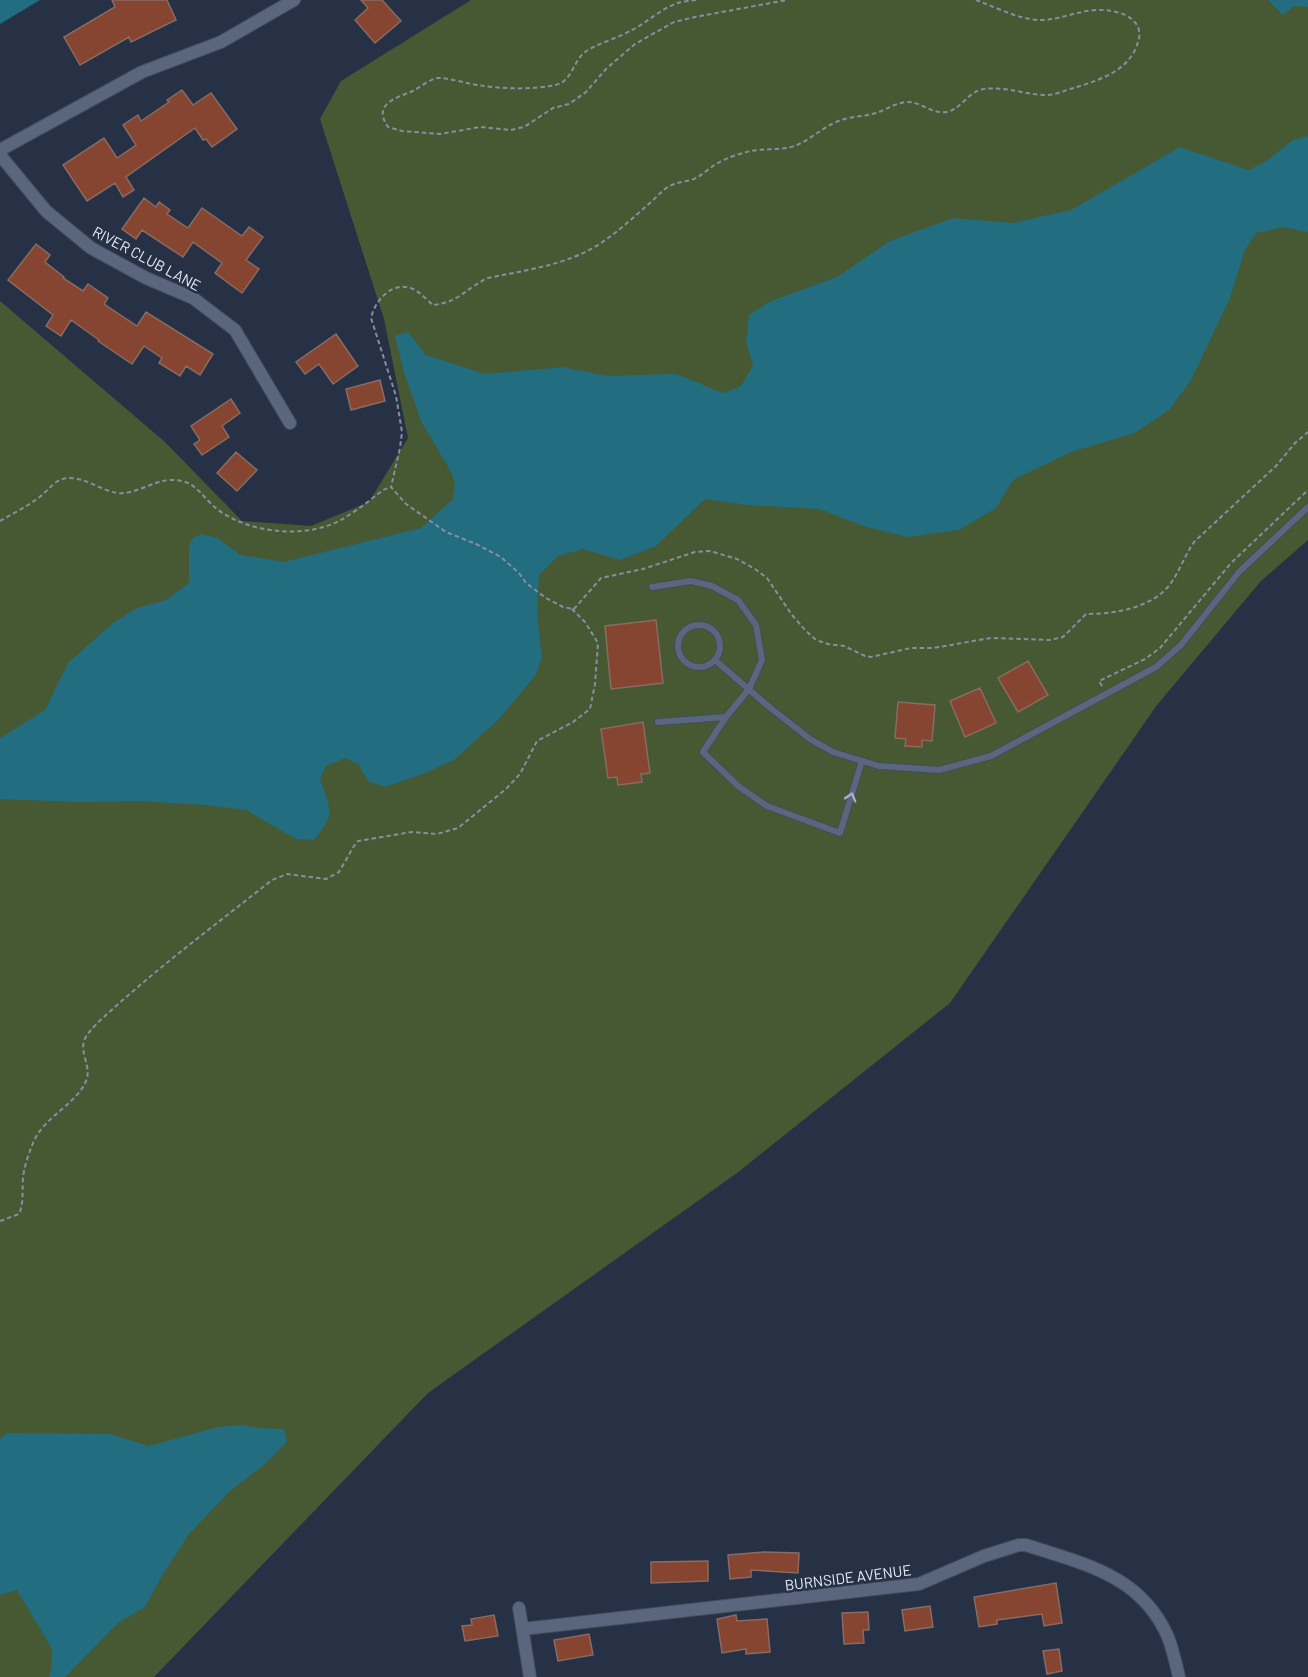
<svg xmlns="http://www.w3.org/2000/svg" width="1308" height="1677" viewBox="0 0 1308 1677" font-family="Barlow,sans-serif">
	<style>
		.green { fill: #465932 }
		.water { fill: #226d7f }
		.building { fill: #864530; stroke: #886b62; stroke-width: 1.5 }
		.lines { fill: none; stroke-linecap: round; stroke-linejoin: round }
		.lane-casing { stroke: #434c5d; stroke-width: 8 }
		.street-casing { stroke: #434c5d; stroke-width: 14 }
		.path { stroke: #868fa0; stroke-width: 2; stroke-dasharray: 4.5 3; stroke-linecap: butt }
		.lane { stroke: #59667d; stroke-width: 6 }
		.street { stroke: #59667d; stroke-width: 12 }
		.oneway { stroke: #a7b0c2 }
		.labels { text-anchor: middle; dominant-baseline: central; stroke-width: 5; stroke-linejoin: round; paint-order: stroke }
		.street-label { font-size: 15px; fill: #e6edfb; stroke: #263145 }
	</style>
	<rect width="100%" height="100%" fill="#263145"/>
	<!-- green -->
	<path class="green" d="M471 0H1308V540L1261 581 1157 705 950 1003 737 1173 428 1393 154 1677H0V301L165 442 242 521 311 526 369 502 408 438 384 319 320 119 341 81Z"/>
	<!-- water -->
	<path class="water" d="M0 0H40L0 24Z
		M1268 0H1308V7L1294 6 1283 15Z
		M1308 136V232L1283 227 1256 233 1245 250 1230 298 1191 380 1170 409 1135 433 1071 452 1013 480 996 508 959 530 908 537 863 526 820 509 747 505 705 499 656 546 620 560 583 549 558 556 539 575 537 613 542 659 535 676 499 719 454 760 423 774 385 787 368 781 359 765 345 758 326 766 320 779C330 809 337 814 314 840L296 839 246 810 206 805 138 801 77 802 0 799V738L45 710 68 663 113 623 137 608 166 600 189 583V545L193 538 201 534 217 538 241 555 284 562 421 528 453 499 455 483 451 472 421 421 404 372 395 336 408 332 426 355 485 374 563 367 606 376 676 374 723 393 741 386 753 366 746 341 749 315 771 301 837 277 890 241 953 218 1013 223 1071 210 1180 147 1249 170 1266 161 1293 140Z
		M243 1425 257 1428 284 1429 287 1442 265 1464 228 1493 189 1534 163 1574 145 1607 118 1623 65 1677H49L51 1671 52 1649 17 1590 0 1595V1439L6 1433 110 1434 149 1446 218 1427Z"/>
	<!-- building -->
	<path class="building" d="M112 0H167L176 20 131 42 129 37 80 65 64 37 115 7Z
		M361 0H382L401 21 375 43 355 20 368 8Z
		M182 90 193 105 211 93 237 129 212 147 206 139 203 140 195 128 126 177 134 190 123 197 115 183 87 201 63 165 104 138 117 158 136 145 123 125 138 115 141 121 169 102 167 100Z
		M144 198 156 207 159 202 170 210 167 214 188 228 202 208 242 236 249 227 263 237 246 260 259 269 242 293 215 273 222 263 193 242 183 257 142 230 136 239 122 229Z
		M36 244 50 255 45 262 64 277 63 278 83 291 88 284 108 298 104 304 137 326 146 312 213 354 200 375 186 366 180 376 159 363 162 358 144 346 132 364 98 341 99 340 71 320 61 336 46 326 53 315 8 280Z
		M336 334 358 366 333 384 319 364 305 374 296 362Z
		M380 380 385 401 351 410 346 389Z
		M231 399 240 413 222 426 229 437 202 455 194 444 200 440 191 426Z
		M236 452 257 470 237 491 217 473Z
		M656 620 663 683 611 689 605 626Z
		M1028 661 1048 695 1018 712 998 678Z
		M980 688 996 723 965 737 950 701Z
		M898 702 935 705 932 741 922 740V747L905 746 906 739 895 738Z
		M643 722 650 773 641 774 642 782 618 785 617 777 608 778 601 729Z
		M764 1552 799 1553 798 1573 751 1570V1577L730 1579 728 1555Z
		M708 1561V1581L651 1583V1562Z
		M1056 1583 1062 1623 1044 1626 1042 1614 997 1620V1624L979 1627 974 1597Z
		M930 1606 933 1627 905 1631 902 1610Z
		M868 1612 869 1630H863L864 1643 844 1644 842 1613Z
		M494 1615 498 1636 465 1641 462 1626 472 1625 471 1619Z
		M736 1615 737 1621 767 1619 770 1652 746 1654V1649L722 1653 717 1619Z
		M589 1634 593 1655 558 1661 554 1640Z
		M1059 1649 1062 1671 1047 1674 1043 1651Z"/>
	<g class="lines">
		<!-- lane casing -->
		<g class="lane-casing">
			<path id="lane" d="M652 587 691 581 712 586 738 600 756 625 762 660 749 689 726 717 703 752 738 786 767 806 840 833 862 761
				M678 646a21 21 0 1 1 42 0a21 21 0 1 1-42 0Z
				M715 660 768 706 810 739 833 752 879 766 939 770 991 756 1156 667 1181 645 1239 572 1308 507
				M658 722 726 717"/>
		</g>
		<!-- street casing -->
		<g class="street-casing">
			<path id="street" d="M0 150 142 72 221 42 294 0
				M0 155 46 211 91 248 146 278 193 298 235 330 290 423
				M519 1608 530 1677
				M523 1629 919 1584 984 1556 1019 1545H1026C1084 1564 1141 1575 1168 1637 1173 1650 1176 1664 1179 1677"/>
		</g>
		<!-- path -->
		<path class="path" d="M696 0C690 1 683 1 678 3 660 9 647 23 630 31 618 38 596 44 585 52 573 61 572 82 555 85 532 90 501 89 478 85 469 84 445 77 437 78 429 80 420 87 413 91 396 98 372 104 388 127L402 131 440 134 480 127 511 130 524 127 553 108 569 104 586 92 606 69 635 44 674 22 695 17 787 0
			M976 0C995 7 1016 18 1037 20 1052 21 1067 15 1082 12 1098 8 1127 9 1137 25 1140 31 1140 36 1138 42 1130 71 1099 80 1074 88 1065 90 1056 95 1047 95 1026 95 1005 86 984 89 968 91 961 110 946 112 931 114 920 101 906 102 895 103 886 110 876 113 863 117 849 116 836 122 822 128 811 139 797 145 783 151 766 148 751 151 738 154 725 158 713 166 707 170 701 176 694 179 685 182 676 182 668 187 661 191 657 197 651 202 635 216 619 231 601 243 568 265 526 270 488 278 466 288 460 302 433 305 427 300 420 292 413 289 393 280 375 300 371 318L396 396 402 432 400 448 391 487 406 504 446 532 476 544 501 557 519 573 526 583 546 598 563 607 574 609 601 578 643 569 695 552 710 551 737 559 755 569 767 578 792 615 806 631 816 640 828 644 844 646 865 656 871 657 911 648H933L991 638 1050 640 1063 637 1086 614C1115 614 1153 608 1171 583 1180 570 1185 555 1194 542L1276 466 1295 443 1308 432
			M0 521C14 513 30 505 42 495 48 490 53 483 60 480 66 477 75 478 82 480 96 484 110 495 125 493 145 490 161 476 182 481 197 484 205 500 217 509 248 533 304 539 339 521 354 513 369 501 383 490L391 487
			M1102 686 1099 681 1145 659 1160 648 1231 563 1308 490
			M0 1221 19 1214C24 1203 22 1191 23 1178 24 1167 29 1153 33 1143 44 1116 76 1105 86 1081 92 1068 80 1054 84 1041 87 1031 107 1014 115 1007 165 962 219 922 272 880L287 874 326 879 339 872 354 846 358 841 412 832 437 834 458 828 506 789 520 774 537 741 573 722 590 709 595 684 598 643 585 622 571 608"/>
		<!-- lane -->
		<use href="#lane" class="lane"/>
		<!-- street -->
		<use href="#street" class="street"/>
	</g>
	<!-- one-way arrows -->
	<defs><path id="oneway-chevron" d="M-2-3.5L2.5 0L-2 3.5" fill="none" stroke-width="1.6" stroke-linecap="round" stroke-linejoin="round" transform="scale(1.5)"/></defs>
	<use class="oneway" href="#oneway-chevron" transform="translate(851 797) rotate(-73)"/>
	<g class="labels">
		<!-- street labels -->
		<g class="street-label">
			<text transform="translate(147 258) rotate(28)">RIVER CLUB LANE</text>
			<text transform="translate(848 1577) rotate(-7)">BURNSIDE AVENUE</text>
		</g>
	</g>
</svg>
